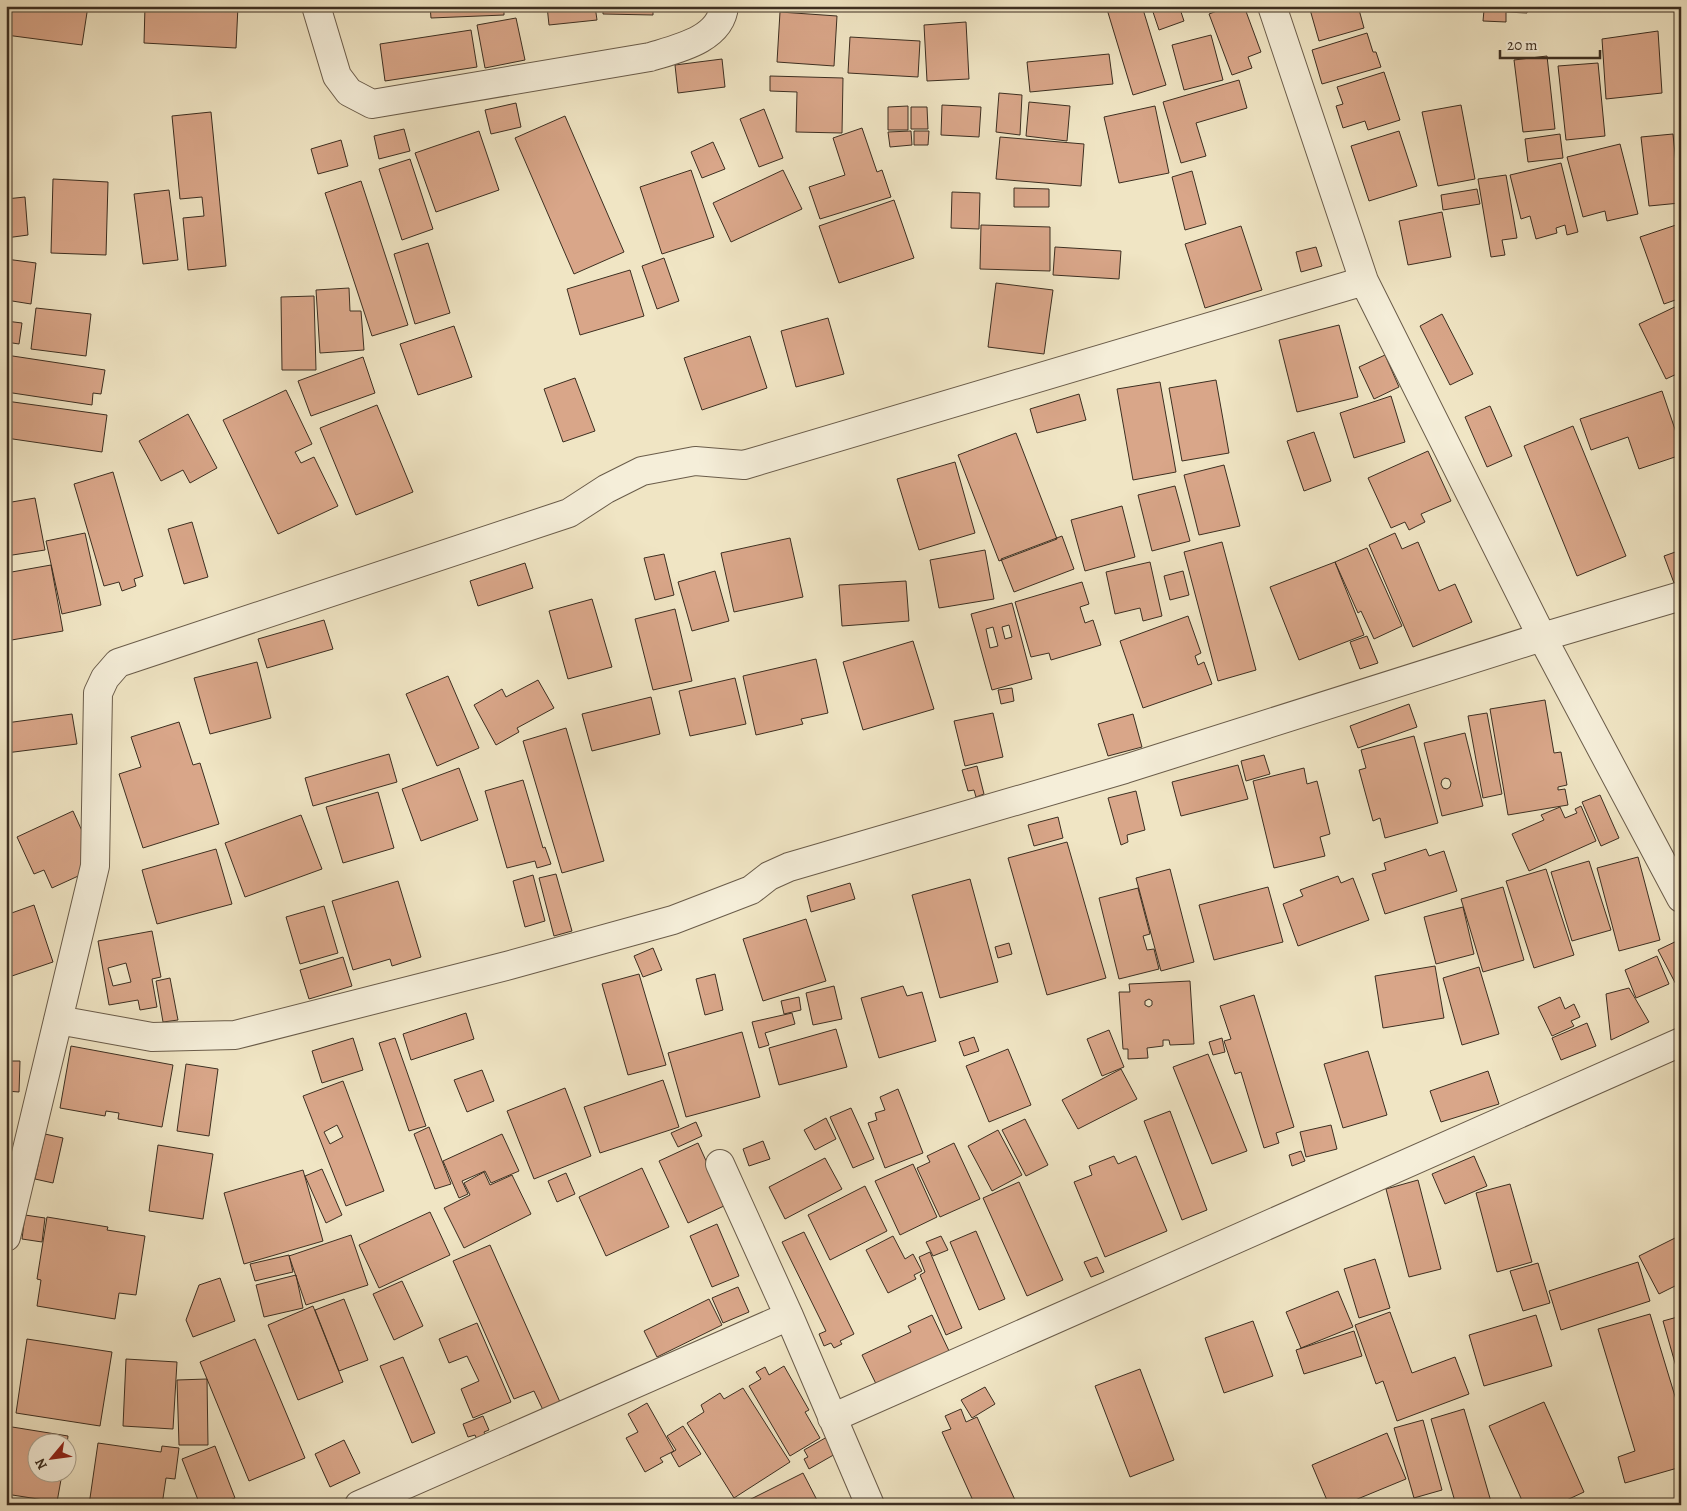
<svg xmlns="http://www.w3.org/2000/svg" width="1687" height="1511" viewBox="0 0 1687 1511" font-family="Alegreya,serif">
	<style>
		.building { fill: #d9a689; stroke: #3d2f21; fill-rule: evenodd }
		.lines { fill: none; stroke-linecap: round; stroke-linejoin: round }
		.street-casing { stroke: #6a5c4a; stroke-width: 30 }
		.street { stroke: #f5eed9; stroke-width: 28 }
	</style>
	<rect width="100%" height="100%" fill="#f0e5c4"/>
	<filter id="stains"><feTurbulence type="fractalNoise" baseFrequency=".004" numOctaves="4"/><feColorMatrix values="0 0 0 0 .2 0 0 0 0 .09 0 0 0 0 .02 0 0 0 .5 -.17"/></filter>
	<radialGradient id="worn" r=".72"><stop offset=".6" stop-color="#630" stop-opacity="0"/><stop offset="1" stop-color="#630" stop-opacity=".3"/></radialGradient>
	<!-- building -->
	<path class="building" d="M6 6H88L82 45 6 35Z
		M145 6H238L236 48 144 43Z
		M260 6H285V9L260 8Z
		M430 6H504V15L431 18Z
		M547 6H595L597 20 549 25Z
		M603 6H653V15L603 14Z
		M1106 6H1142L1166 85 1133 95Z
		M1151 6H1179L1184 21 1159 30Z
		M1230 6H1244L1261 52 1248 57 1252 68 1232 75 1209 14Z
		M1309 6H1358L1364 28 1319 41Z
		M1470 6H1528L1527 13 1506 12V22L1483 21 1484 10 1470 9Z
		M780 12 837 16 834 66 777 62Z
		M516 18 525 60 485 68 477 25Z
		M966 22 969 79 927 81 924 25Z
		M471 30 477 67 385 81 380 44Z
		M1658 31 1662 93 1606 99 1602 39Z
		M1367 33 1373 52H1376L1381 67 1322 84 1312 50Z
		M1211 35 1223 80 1184 90 1172 45Z
		M850 37 920 41 918 77 848 73Z
		M1109 54 1113 84 1030 92 1027 62Z
		M1547 56 1555 129 1523 132 1514 60Z
		M722 59 725 87 678 93 675 65Z
		M1598 63 1605 136 1566 140 1558 66Z
		M1384 72 1400 120 1368 130 1365 121 1343 128 1336 106 1343 104 1337 87Z
		M770 76 843 78 842 133 796 132 797 92 770 91Z
		M1239 80 1247 108 1196 123 1206 156 1181 163 1163 102Z
		M999 93 1022 95 1020 135 996 132Z
		M1029 102 1070 106 1067 141 1026 136Z
		M516 103 521 127 491 134 485 110Z
		M942 105 981 107 979 137 941 135Z
		M1461 105 1475 179 1438 186 1422 112Z
		M908 106V130H888V107Z
		M1155 106 1169 173 1119 183 1104 117Z
		M911 107H927L928 129H911Z
		M764 109 783 158 759 167 740 119Z
		M211 112 226 266 188 270 183 218 204 216 202 197 180 199 172 116Z
		M565 116 624 252 574 274 515 138Z
		M862 128 877 172 882 170 891 197 820 219 809 187 845 175 833 138Z
		M404 129 410 151 379 159 374 136Z
		M479 131 499 190 436 212 415 153Z
		M911 131 912 145 890 147 888 132Z
		M914 131H929L928 145H914Z
		M1399 131 1417 186 1369 201 1351 146Z
		M1676 132H1681V189Z
		M1560 134 1563 158 1528 162 1525 139Z
		M1673 134 1680 203 1649 206 1641 137Z
		M1000 137 1084 144 1081 186 996 179Z
		M341 140 348 166 318 174 311 149Z
		M713 142 725 169 702 178 691 152Z
		M1620 144 1638 214 1607 221 1605 211 1583 217 1567 157Z
		M410 159 433 229 402 240 379 169Z
		M1561 163 1578 232 1567 235 1565 225 1556 228 1557 233 1536 239 1530 216 1521 219 1510 175Z
		M691 170 714 237 662 254 640 187Z
		M783 170 802 209 731 242 713 203Z
		M1192 171 1206 224 1185 230 1172 177Z
		M1506 175 1517 238 1502 240 1505 255 1491 257 1478 179Z
		M53 179 108 182 106 255 51 253Z
		M361 181 408 325 372 336 325 193Z
		M1014 188 1049 189V207H1014Z
		M1477 189 1480 204 1443 210 1441 195Z
		M169 190 178 260 143 264 134 194Z
		M952 192 980 193 979 229 951 228Z
		M25 197 28 235 6 238V199Z
		M894 200 914 258 839 283 819 226Z
		M1442 212 1451 257 1408 265 1399 221Z
		M1679 224 1681 230V298L1664 304 1640 237Z
		M981 225 1050 227V271L980 269Z
		M1241 226 1262 290 1205 308 1185 244Z
		M428 243 450 313 415 324 394 254Z
		M1055 247 1121 251 1119 279 1053 275Z
		M1316 247 1322 266 1301 272 1296 252Z
		M664 258 679 301 657 309 642 266Z
		M6 259 36 263 31 304 6 300Z
		M630 270 644 316 580 335 567 289Z
		M996 283 1053 290 1044 354 988 347Z
		M349 288 350 311H361L364 350 320 353 316 290Z
		M314 296 316 370H282L281 297Z
		M1681 304V372L1666 379 1639 324Z
		M36 308 91 314 86 356 31 349Z
		M1442 314 1473 374 1450 385 1420 326Z
		M828 318 844 374 796 387 781 331Z
		M6 321 22 323 19 344 6 342Z
		M1339 325 1358 397 1297 412 1279 340Z
		M454 326 472 377 418 395 400 344Z
		M750 336 767 388 702 410 684 358Z
		M6 355 105 370 101 394 93 393 92 405 6 392Z
		M1385 355 1399 387 1374 399 1359 367Z
		M363 357 375 393 311 416 298 381Z
		M575 378 595 431 563 442 544 389Z
		M1216 380 1229 453 1182 461 1169 388Z
		M1160 382 1176 472 1133 480 1117 389Z
		M286 390 312 444 295 452 301 463 314 457 338 506 278 534 223 420Z
		M1662 391 1681 447V455L1639 469 1628 437 1591 450 1580 419Z
		M1079 394 1086 420 1037 433 1030 409Z
		M1391 396 1405 442 1354 458 1340 413Z
		M6 401 107 415 102 452 6 438Z
		M377 405 413 492 356 515 320 428Z
		M1490 406 1512 456 1487 467 1465 417Z
		M188 414 217 468 190 483 183 470 161 481 139 441Z
		M1573 426 1626 556 1577 576 1524 446Z
		M1314 432 1331 481 1304 491 1287 441Z
		M1016 433 1057 539 999 561 958 455Z
		M1428 451 1451 501 1421 514 1425 522 1409 530 1405 522 1391 528 1368 478Z
		M955 462 975 533 919 550 897 479Z
		M1224 465 1240 526 1199 535 1184 475Z
		M113 472 143 576 134 579 136 586 122 591 119 582 104 586 74 484Z
		M1175 486 1190 541 1152 551 1138 495Z
		M35 498 45 550 6 556V503Z
		M1122 506 1135 557 1085 571 1071 520Z
		M192 522 208 577 184 584 168 529Z
		M85 533 101 605 62 614 46 541Z
		M1395 533 1402 549 1418 542 1439 591 1455 584 1472 622 1413 647 1369 545Z
		M1062 536 1074 569 1014 592 1001 559Z
		M790 538 803 597 734 612 721 553Z
		M1222 542 1256 670 1218 681 1184 552Z
		M1367 548 1402 626 1374 639 1361 611 1358 613 1335 562Z
		M985 550 994 599 939 608 930 560Z
		M1681 550V580L1674 583 1664 556Z
		M664 554 674 595 655 600 644 558Z
		M1150 562 1162 616 1143 621 1140 608 1115 614 1106 572Z
		M1335 562 1364 635 1299 660 1270 587Z
		M525 563 533 588 478 606 470 581Z
		M51 565 63 631 6 641V573Z
		M715 571 729 621 692 631 678 582Z
		M1183 571 1189 595 1170 600 1164 576Z
		M906 581 909 621 842 626 839 585Z
		M1082 582 1089 604 1080 607 1085 623 1093 620 1101 645 1051 660 1049 653 1031 657 1015 602Z
		M592 599 612 667 568 679 549 611Z
		M1012 603 1032 679 992 690 971 614ZM1009 625 1012 637 1005 639 1002 627ZM993 627 998 646 990 648 986 629Z
		M675 609 692 681 653 690 635 619Z
		M1188 616 1201 653 1195 656 1198 665 1204 662 1212 684 1143 708 1120 641Z
		M324 620 333 649 267 668 258 639Z
		M1367 636 1378 663 1360 669 1350 642Z
		M913 641 934 709 863 730 843 662Z
		M816 659 828 713 801 719 803 724 756 735 743 676Z
		M257 662 271 718 210 734 194 678Z
		M448 676 479 748 437 766 406 694Z
		M735 678 746 724 690 736 679 691Z
		M538 680 554 708 517 728 519 732 496 745 474 705 502 689 506 697Z
		M1012 688 1014 701 1001 704 998 690Z
		M651 697 660 734 592 751 582 714Z
		M1545 700 1554 753 1561 752 1567 785 1558 787V790L1565 789 1568 805 1508 815 1490 709Z
		M1409 704 1417 727 1358 748 1350 726Z
		M993 713 1003 757 965 766 954 721Z
		M1487 713 1502 794 1483 798 1468 716Z
		M72 714 77 744 6 753V723Z
		M1133 714 1142 747 1108 756 1098 724Z
		M179 722 193 765 200 763 219 824 143 848 119 774 141 767 131 737Z
		M566 728 604 861 562 873 523 741Z
		M1465 733 1483 806 1442 816 1424 743ZM1445 778 1449 779 1451 783 1450 787 1447 789 1443 788 1441 784 1442 780Z
		M1414 736 1438 823 1385 838 1380 818 1373 821 1359 770 1366 768 1361 750Z
		M389 754 397 782 313 806 305 778Z
		M1264 755 1270 774 1246 781 1241 761Z
		M1238 765 1248 799 1181 816 1172 782Z
		M977 766 984 794 976 797 974 790 968 791 962 770Z
		M459 768 478 820 421 841 402 789Z
		M1304 768 1307 784 1317 781 1330 834 1320 837 1325 856 1274 868 1253 781Z
		M523 780 543 848 545 847 551 864 537 868 535 861 507 868 485 791Z
		M1136 791 1145 830 1127 835 1128 842 1121 845 1108 798Z
		M378 792 394 848 343 863 326 807Z
		M1600 795 1619 838 1601 846 1582 802Z
		M1581 806 1596 841 1529 871 1512 834 1544 820 1541 815 1560 807 1565 818 1577 813 1575 809Z
		M73 811 92 853 87 872 52 888 44 870 34 874 17 837Z
		M301 815 322 869 245 897 225 843Z
		M1058 817 1063 838 1034 846 1028 825Z
		M1067 842 1106 978 1047 995 1008 858Z
		M216 849 232 904 157 924 142 870Z
		M1426 849 1429 856 1444 851 1457 891 1385 914 1372 874 1386 870 1384 863Z
		M1638 857 1660 940 1619 951 1597 868Z
		M1589 861 1611 930 1572 941 1551 872Z
		M1170 869 1194 962 1161 971 1136 878Z
		M1546 869 1574 955 1534 968 1506 881Z
		M556 874 572 931 554 936 539 878Z
		M533 875 545 921 525 927 513 881Z
		M1338 876 1341 883 1353 878 1369 920 1298 946 1283 904 1303 896 1300 890Z
		M970 879 998 982 940 998 912 895Z
		M398 881 421 957 392 966 390 959 353 970 332 901Z
		M850 883 855 899 811 912 807 896Z
		M1268 887 1283 942 1214 960 1199 905Z
		M1503 887 1524 960 1483 972 1461 899Z
		M1138 888 1150 934 1143 936 1147 950 1154 949 1159 969 1119 979 1099 898Z
		M34 905 53 962 6 978V915Z
		M324 906 338 953 300 964 286 917Z
		M1463 907 1474 954 1436 964 1424 917Z
		M806 919 826 981 763 1001 743 939Z
		M152 931 161 977 152 979 157 1007 140 1010 138 1000 109 1005 98 941ZM126 963 131 982 113 986 108 968Z
		M1681 939V994L1658 950Z
		M1009 943 1012 954 998 958 995 947Z
		M653 948 662 970 643 977 634 956Z
		M1657 956 1669 984 1636 998 1625 970Z
		M343 957 352 986 309 999 300 970Z
		M1435 966 1444 1018 1383 1028 1375 976Z
		M1479 967 1499 1034 1462 1045 1443 978Z
		M639 974 666 1065 628 1075 602 984Z
		M715 974 723 1010 705 1015 696 979Z
		M170 978 178 1020 163 1022 156 981Z
		M1190 981 1194 1044 1170 1045 1169 1040H1163V1046L1147 1048 1148 1058 1128 1059V1049H1123L1119 992H1130L1129 984ZM1149 999 1152 1001V1005L1149 1007 1145 1005V1001Z
		M834 986 842 1019 813 1025 806 993Z
		M903 986 907 996 922 992 936 1041 879 1058 861 998Z
		M1629 988 1649 1022 1611 1040 1606 994Z
		M1254 995 1294 1127 1276 1133 1279 1143 1264 1148 1241 1072 1235 1074 1224 1041 1231 1039 1220 1006Z
		M799 997 801 1010 784 1014 781 1001Z
		M1560 997 1565 1009 1574 1004 1580 1017 1571 1021 1574 1026 1552 1036 1538 1007Z
		M466 1013 474 1039 411 1060 403 1034Z
		M792 1013 795 1024 765 1033 769 1045 759 1048 752 1022Z
		M1587 1023 1596 1046 1561 1060 1552 1038Z
		M836 1029 847 1067 779 1085 769 1048Z
		M1109 1030 1124 1067 1102 1076 1087 1039Z
		M742 1032 760 1097 686 1117 668 1053Z
		M974 1037 979 1051 964 1056 959 1042Z
		M353 1038 363 1070 322 1083 312 1051Z
		M395 1038 426 1126 409 1131 379 1043Z
		M1222 1038 1225 1052 1213 1055 1209 1042Z
		M71 1046 173 1065 162 1127 118 1119 119 1113 106 1111 105 1116 60 1108Z
		M1008 1049 1031 1105 989 1122 966 1066Z
		M1368 1051 1387 1115 1343 1128 1324 1064Z
		M1208 1054 1247 1151 1212 1164 1173 1067Z
		M6 1061H20L19 1092 6 1091Z
		M186 1064 218 1069 209 1136 177 1131Z
		M1121 1069 1137 1099 1078 1129 1062 1100Z
		M482 1070 494 1101 467 1112 454 1080Z
		M1488 1071 1499 1104 1441 1122 1430 1091Z
		M663 1080 679 1127 600 1153 584 1107Z
		M343 1081 384 1191 346 1206 303 1096ZM337 1125 343 1137 330 1144 324 1132Z
		M565 1088 591 1156 534 1179 507 1111Z
		M898 1089 923 1153 885 1168 868 1123 877 1120 875 1113 885 1110 880 1097Z
		M851 1108 874 1159 853 1168 830 1117Z
		M1170 1111 1207 1210 1182 1220 1144 1121Z
		M826 1118 836 1139 815 1150 804 1130Z
		M1025 1119 1048 1165 1026 1176 1002 1130Z
		M696 1122 702 1136 678 1147 671 1133Z
		M1331 1125 1337 1149 1306 1157 1300 1132Z
		M429 1127 451 1184 435 1189 414 1134Z
		M998 1130 1022 1175 992 1191 968 1146Z
		M45 1134 63 1138 53 1183 35 1179Z
		M502 1134 519 1171 491 1183 485 1171 462 1181 468 1194 459 1198 443 1161Z
		M763 1141 770 1159 749 1166 743 1149Z
		M698 1143 726 1205 688 1223 659 1161Z
		M954 1143 980 1199 940 1217 917 1168 930 1162 927 1156Z
		M158 1145 213 1154 203 1219 149 1211Z
		M1301 1151 1305 1161 1292 1166 1289 1155Z
		M1114 1156 1118 1164 1136 1156 1167 1231 1105 1257 1074 1182 1092 1175 1089 1166Z
		M1474 1156 1487 1186 1445 1204 1432 1174Z
		M825 1158 842 1189 785 1219 769 1187Z
		M913 1164 937 1217 900 1235 875 1181Z
		M642 1168 669 1227 606 1256 579 1197Z
		M322 1169 342 1215 326 1223 305 1176Z
		M303 1170 323 1241 244 1264 224 1193Z
		M484 1172 490 1185 512 1175 531 1214 464 1248 444 1208 470 1195 464 1183Z
		M566 1173 575 1194 557 1202 548 1181Z
		M1418 1180 1441 1269 1409 1277 1386 1189Z
		M1019 1182 1063 1280 1027 1296 983 1198Z
		M1510 1184 1532 1262 1497 1272 1476 1193Z
		M865 1186 887 1231 830 1260 808 1215Z
		M430 1212 450 1255 379 1288 359 1245Z
		M25 1215 45 1218 42 1242 22 1239Z
		M47 1217 108 1227 107 1230 145 1236 136 1295 119 1293 115 1319 37 1306 41 1280 37 1279Z
		M717 1224 739 1276 712 1287 690 1236Z
		M976 1231 1005 1299 979 1310 950 1242Z
		M804 1232 854 1334 840 1341 842 1344 834 1348 831 1343 824 1346 819 1334 826 1331 782 1242Z
		M351 1235 368 1285 306 1305 289 1256Z
		M1681 1235V1283L1659 1294 1639 1256Z
		M893 1236 905 1259 913 1254 922 1271 914 1275 916 1279 888 1293 866 1250Z
		M941 1236 948 1250 933 1256 926 1242Z
		M490 1245 560 1402 543 1410 534 1391 514 1399 453 1261Z
		M930 1252 962 1328 946 1335 920 1275 925 1272 919 1257Z
		M289 1255 293 1272 255 1281 250 1264Z
		M1097 1257 1104 1272 1091 1277 1084 1262Z
		M1375 1259 1390 1308 1359 1318 1344 1269Z
		M1638 1262 1650 1301 1561 1330 1549 1291Z
		M1538 1263 1550 1303 1523 1311 1510 1271Z
		M296 1275 303 1308 264 1317 256 1285Z
		M220 1278 235 1321 193 1337 186 1320 199 1285Z
		M402 1281 423 1326 394 1340 373 1294Z
		M738 1287 749 1312 723 1323 712 1298Z
		M1338 1291 1353 1327 1301 1348 1286 1312Z
		M344 1299 368 1360 339 1371 315 1310Z
		M709 1299 722 1325 657 1357 644 1331Z
		M313 1306 343 1382 298 1400 268 1325Z
		M1390 1312 1412 1373 1455 1357 1469 1394 1397 1421 1383 1381 1376 1384 1355 1325Z
		M1650 1314 1681 1416V1467L1625 1483 1618 1457 1635 1451 1598 1329Z
		M932 1315 950 1353 878 1388 862 1355 911 1332 908 1326Z
		M1536 1315 1552 1366 1484 1386 1469 1335Z
		M1681 1316V1384L1663 1321Z
		M1253 1321 1273 1376 1224 1393 1205 1338Z
		M477 1323 511 1402 473 1418 461 1389 479 1381 467 1356 449 1363 439 1339Z
		M1354 1331 1362 1356 1304 1374 1296 1350Z
		M27 1339 112 1352 100 1426 16 1413Z
		M255 1339 305 1458 249 1481 200 1362Z
		M403 1357 435 1433 412 1443 380 1366Z
		M126 1359 177 1362 173 1429 123 1426Z
		M784 1366 809 1410 805 1412 820 1438 790 1456 749 1386 761 1379 756 1372 765 1367 769 1375Z
		M1140 1369 1174 1460 1130 1477 1095 1386Z
		M207 1379 208 1445H179L177 1380Z
		M985 1387 995 1404 972 1418 961 1400Z
		M743 1388 790 1462 734 1498 687 1423 704 1412 701 1405 720 1393 724 1399Z
		M1544 1402 1584 1492 1556 1505H1524L1489 1426Z
		M647 1403 674 1451 660 1458 663 1462 645 1472 626 1438 638 1432 628 1414Z
		M961 1409 966 1422 977 1417 1015 1500 1004 1505H975L942 1432 951 1429 945 1416Z
		M1464 1409 1492 1505H1456L1431 1419Z
		M483 1416 489 1430 484 1432 487 1439 478 1442 475 1435 468 1437 463 1424Z
		M1423 1420 1442 1490 1414 1498 1394 1428Z
		M6 1426 68 1436 67 1444H38V1474H62L57 1502 6 1494Z
		M683 1426 701 1454 679 1467 671 1453 676 1450 667 1436Z
		M1387 1433 1406 1479 1343 1505H1329L1312 1465Z
		M827 1437 837 1453 809 1469 804 1459 808 1457 804 1450Z
		M344 1440 360 1473 330 1487 315 1454Z
		M98 1443 161 1452 162 1446 179 1448 175 1479 166 1478 162 1505H89Z
		M215 1446 235 1498 217 1505H200L182 1459Z
		M803 1473 818 1502 812 1505H751L749 1500Z"/>
	<g class="lines">
		<!-- street casing -->
		<g class="street-casing">
			<path id="street" d="M316 6 337 76 349 92 372 104 650 57C676 49 721 40 724 6
				M1272 6 1364 281 1542 637 1681 898
				M58 1020 152 1037 235 1035 510 965 673 920 751 890 769 876 789 867 1125 769 1542 637 1681 596
				M720 1164 789 1316 870 1505
				M6 1237 95 866 98 693 105 678 118 663 569 513 606 489 642 471 695 461 744 465 1364 281
				M832 1418 1681 1042
				M359 1505 789 1316"/>
		</g>
		<!-- street -->
		<use href="#street" class="street"/>
	</g>
	<!-- margin -->
	<rect width="1687" height="1511" fill="none" stroke="#f0e5c4" stroke-width="25"/>
	<rect x="8" y="8" width="1672" height="1496" fill="none" stroke="#3d2f21" stroke-width="2.5"/>
	<rect x="12" y="12" width="1662" height="1486" fill="none" stroke="#3d2f21"/>
	<!-- north arrow -->
	<g transform="translate(52 1458) rotate(241)"><circle r="24" fill="#f5eed9" stroke="#aba28f"/>
	<path d="M0-4L9 19L0 12L-9 19Z" fill="#8f2418"/>
	<text y="-8" font-size="14" font-weight="bold" text-anchor="middle" fill="#3d2f21">N</text>
	</g>
	<!-- scale -->
	<path d="M1500 50v8h100v-8" fill="none" stroke="#3d2f21" stroke-width="2.5"/>
	<text x="1507" y="50" font-size="15" fill="#3d2f21" stroke="#f5eed9" stroke-width="4" paint-order="stroke">20 m</text>
	<rect width="100%" height="100%" filter="url(#stains)"/>
	<rect width="100%" height="100%" fill="url(#worn)"/>
</svg>
